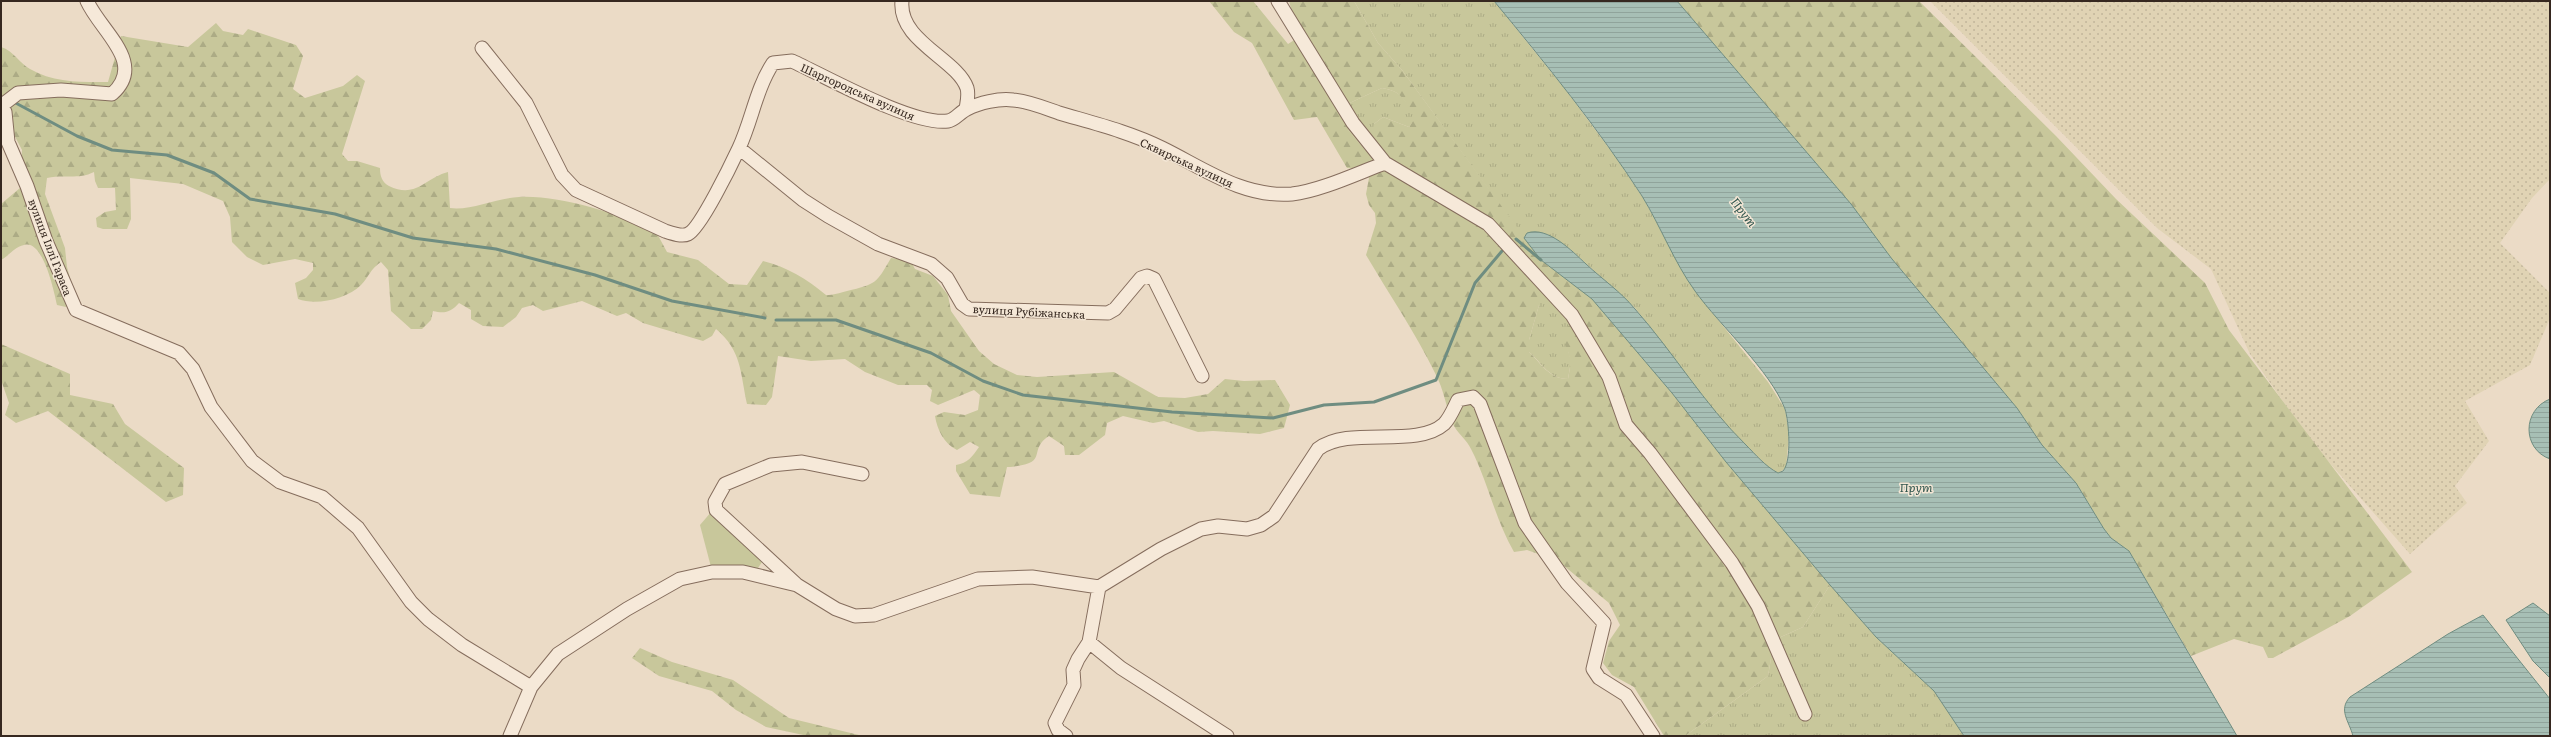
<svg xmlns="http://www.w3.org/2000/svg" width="2551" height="737" viewBox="0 0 2551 737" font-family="Literata,serif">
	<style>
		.farmland { fill: url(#farmland-dots) }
		.grass { fill: url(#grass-tufts) }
		.forest { fill: url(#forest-firs); fill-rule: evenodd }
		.park { fill: #c8c79b }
		.water { fill: url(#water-rules); stroke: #6f8d81 }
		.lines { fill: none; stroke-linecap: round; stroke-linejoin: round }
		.stream { stroke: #6f8d81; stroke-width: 3 }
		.minor-casing { stroke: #856d5d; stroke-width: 15 }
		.minor { stroke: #f6e9d9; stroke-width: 13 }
		.labels { text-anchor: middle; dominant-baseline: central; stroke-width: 3; stroke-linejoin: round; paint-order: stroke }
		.street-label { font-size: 11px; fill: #362820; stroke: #f3e6d5 }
		.water-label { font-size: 12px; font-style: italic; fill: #30554d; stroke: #f3e6d5 }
	</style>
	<defs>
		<pattern id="farmland-dots" width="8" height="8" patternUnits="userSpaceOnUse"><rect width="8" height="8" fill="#e0d3b4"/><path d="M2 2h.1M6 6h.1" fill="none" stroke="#c1b59a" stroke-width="1.8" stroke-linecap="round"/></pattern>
		<pattern id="grass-tufts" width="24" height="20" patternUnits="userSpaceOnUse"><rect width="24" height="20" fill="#c8c79b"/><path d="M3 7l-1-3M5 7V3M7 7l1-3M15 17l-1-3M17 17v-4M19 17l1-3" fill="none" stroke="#acab85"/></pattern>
		<pattern id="forest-firs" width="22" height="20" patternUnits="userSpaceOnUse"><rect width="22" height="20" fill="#c8c79b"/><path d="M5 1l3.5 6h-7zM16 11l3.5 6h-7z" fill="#acab85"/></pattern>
		<pattern id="water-rules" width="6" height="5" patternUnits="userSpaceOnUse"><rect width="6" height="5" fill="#a7bfb5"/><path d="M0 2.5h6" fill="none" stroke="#90a49b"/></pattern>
	</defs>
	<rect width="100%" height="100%" fill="#ebdbc6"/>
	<!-- farmland -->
	<path class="farmland" d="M1930 1H2550V179L2532 198 2500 243 2550 293V318L2530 365 2465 401 2489 441 2455 486 2467 503 2410 554 2312 443 2250 354 2211 269 2157 228Z"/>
	<!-- grass -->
	<path class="grass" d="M1354 1H1494L1565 89 1617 159 1643 198 1695 291 1768 382 1785 409 1789 434 1786 468 1778 473 1769 468 1726 426 1635 308 1571 250 1549 235 1527 233 1524 238 1402 70 1378 43Z
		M1382 88C1402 91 1406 101 1416 118L1409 127 1383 117 1374 124 1376 148 1366 151 1349 131 1341 107Z
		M1539 284 1580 316 1567 346 1571 361 1568 379C1549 379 1542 363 1529 352V340L1539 305Z
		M1830 585 1876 637 1934 691 1964 736H1685L1768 676 1774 640 1803 627Z"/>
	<!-- forest -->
	<path class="forest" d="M1209 1H1253L1288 44 1299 37 1289 1H1354L1378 43 1402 70 1541 260 1592 299 1672 393 1726 462 1830 585 1803 627 1774 640 1768 676 1685 736H1664L1634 687 1612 675 1603 663 1609 641 1620 625 1609 603 1558 561 1527 550 1514 552C1495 519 1488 482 1471 449 1467 440 1457 433 1453 424 1446 408 1444 389 1435 373 1415 332 1389 294 1366 255L1376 223 1375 213 1369 205 1366 194 1369 178 1362 169 1347 168 1317 117 1294 120 1252 43 1234 32ZM1382 88C1402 91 1405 101 1415 118L1409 127 1383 117 1374 124 1372 134 1375 148 1366 151 1349 131 1341 107ZM1539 284 1579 316 1559 335C1570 350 1572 360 1568 379 1549 379 1541 363 1529 352V340L1539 305Z
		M1677 1H1919L2056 136 2116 199 2205 283 2229 330 2412 572 2350 616 2273 658H2268L2263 647 2234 639 2191 656 2129 551 2111 538 2104 529 2076 483 2042 445 2017 408 1892 259 1851 204Z
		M216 23 223 31 243 35 248 29 296 45 303 56 293 89 305 98 343 86 357 75 365 81 342 154 348 161H357L380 168C380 176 382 182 389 186 416 199 425 178 448 172L450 208C470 211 497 198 519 197 561 195 615 214 654 228L667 252 698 260 729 284 747 285 763 261C787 267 807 279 826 295 834 295 839 293 847 291 876 284 876 284 891 258L910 260 915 269 933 276 948 295 951 311 979 351 994 364 1017 375 1037 377 1114 372 1158 397 1185 398 1208 394 1225 379 1244 381 1275 380 1290 405 1284 428 1260 434 1213 431 1198 432 1164 421 1153 423 1123 416 1107 423 1105 435 1079 455H1065L1064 446 1049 436C1026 451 1052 464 1007 467L1000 497 970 494 956 471V465C968 463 972 457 979 447L970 442 957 450C944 444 937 429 935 416L944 412 965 415 978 410 980 395 974 390 938 405 930 401 932 390 927 385H898L865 372 845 359 811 361 778 356 772 397 766 405 747 404C740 372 742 351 716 329L712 336 703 341 643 323 626 313 617 316 582 301 543 311 533 305 522 308 516 317 503 327 483 326 471 319V310L459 303C451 312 445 314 433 311L431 320 422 329H411L391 311 388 270 381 262C370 269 369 277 361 285 347 299 316 306 298 299L295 283 306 278 313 270V263L295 259 263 265 247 257 232 242 230 217 223 201 183 184 130 178 131 219 127 229H103L97 227 96 218 105 212 116 210 115 188H98L95 181 94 172C78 180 64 174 47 178L45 194 65 248 67 267 77 303 66 307 57 305C54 291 43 239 24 245 14 247 9 256 1 260V204L20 188 22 150 11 129 10 106 1 101V47C14 51 19 63 30 69 54 83 81 82 108 82L121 36 188 47Z
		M1 344 70 374V395L113 404 125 424 184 468 183 495 166 502 48 411 16 423 5 415 9 403 1 380Z
		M640 648 672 662 733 680 789 718 863 736H808L766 727 736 710 712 691 659 676 632 658Z"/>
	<!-- park -->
	<path class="park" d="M712 511 762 562 758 568 711 567 700 525Z"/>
	<!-- water -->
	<path class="water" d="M1494 1H1677L1851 204 1892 259 2017 408 2042 445 2076 483 2104 529 2111 538 2129 551 2237 736H1964L1934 691 1876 637 1830 585 1726 462 1672 393 1592 299 1541 260 1524 238 1527 233C1548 226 1572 251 1586 264 1602 279 1621 292 1635 309 1674 353 1704 404 1746 445 1756 455 1765 466 1778 473L1783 471C1792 461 1789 422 1785 409 1770 370 1720 326 1695 291 1674 262 1661 227 1642 196 1598 128 1546 64 1494 1Z
		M2550 399V459C2522 449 2522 410 2550 399Z
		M2533 603 2550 616V678L2533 661 2506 620Z
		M2483 615 2550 699V736H2353C2349 721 2338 710 2350 697L2448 634Z"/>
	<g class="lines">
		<!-- stream -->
		<path class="stream" d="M12 101 77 136 112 150 167 155 214 173 250 199 335 214 413 238 496 249 595 275 672 301 765 318
			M1516 239 1541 260
			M776 320H836L931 353 983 381 1023 395 1172 412 1273 418 1324 405 1374 402 1436 380 1475 283 1502 251"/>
		<!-- minor casing -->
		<g class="minor-casing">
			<path id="minor" d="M902 1C898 41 957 59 967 88 969 95 967 102 966 109
				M1278 1 1353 123 1385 163 1488 224 1572 315 1609 377 1626 425 1650 453 1732 563 1758 606 1805 714
				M482 48 526 103 562 175 576 190 665 231C671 233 682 237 688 234 700 229 732 163 739 148 752 120 756 89 773 63L792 61C827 77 913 126 948 121 955 120 960 112 967 109 979 103 999 98 1013 100 1028 101 1045 108 1059 113 1093 123 1130 132 1162 148 1203 168 1243 198 1292 194 1320 191 1358 173 1385 163
				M1 106 18 93 61 90 112 94C147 63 101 32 87 1
				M1 110 5 112 8 142 27 186 46 241 76 310 179 353 193 369 211 407 252 461 280 482 322 497 358 528 411 602 428 619 462 645 531 687
				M739 148 803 200 828 216 878 244 931 264 947 278 962 304 969 309 1108 313 1115 309 1141 278 1147 276 1154 279 1202 376
				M796 584 716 510 715 502 725 484 771 465 802 462 862 474
				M1099 587 1089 642 1121 668 1227 736
				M510 736 531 687 558 654 627 609 680 579 712 572H743L797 585 836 609 855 616 874 615 978 579 1032 577 1099 587 1161 549 1201 529 1218 526 1247 529 1261 525 1274 516 1318 449C1349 425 1416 449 1444 424 1450 418 1454 408 1458 400L1473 397 1480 404 1525 523 1567 583 1604 623 1593 669 1599 678 1626 695 1653 736
				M1066 736 1058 730 1055 723 1074 685 1073 670 1078 659 1089 642"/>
		</g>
		<!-- minor -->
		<use href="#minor" class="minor"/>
	</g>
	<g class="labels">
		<!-- street labels -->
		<g class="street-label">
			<text transform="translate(858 91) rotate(24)">Шаргородська вулиця</text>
			<text transform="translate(1187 162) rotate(25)">Сквирська вулиця</text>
			<text transform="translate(51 247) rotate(69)">вулиця Іллі Гараса</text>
			<text transform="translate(1029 311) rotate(3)">вулиця Рубіжанська</text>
		</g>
		<!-- water labels -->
		<g class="water-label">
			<text transform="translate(1744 212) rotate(52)">Прут</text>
			<text x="1916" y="487">Прут</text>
		</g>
	</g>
	<!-- border -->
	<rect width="2551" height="737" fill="none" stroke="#362820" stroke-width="4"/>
</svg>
